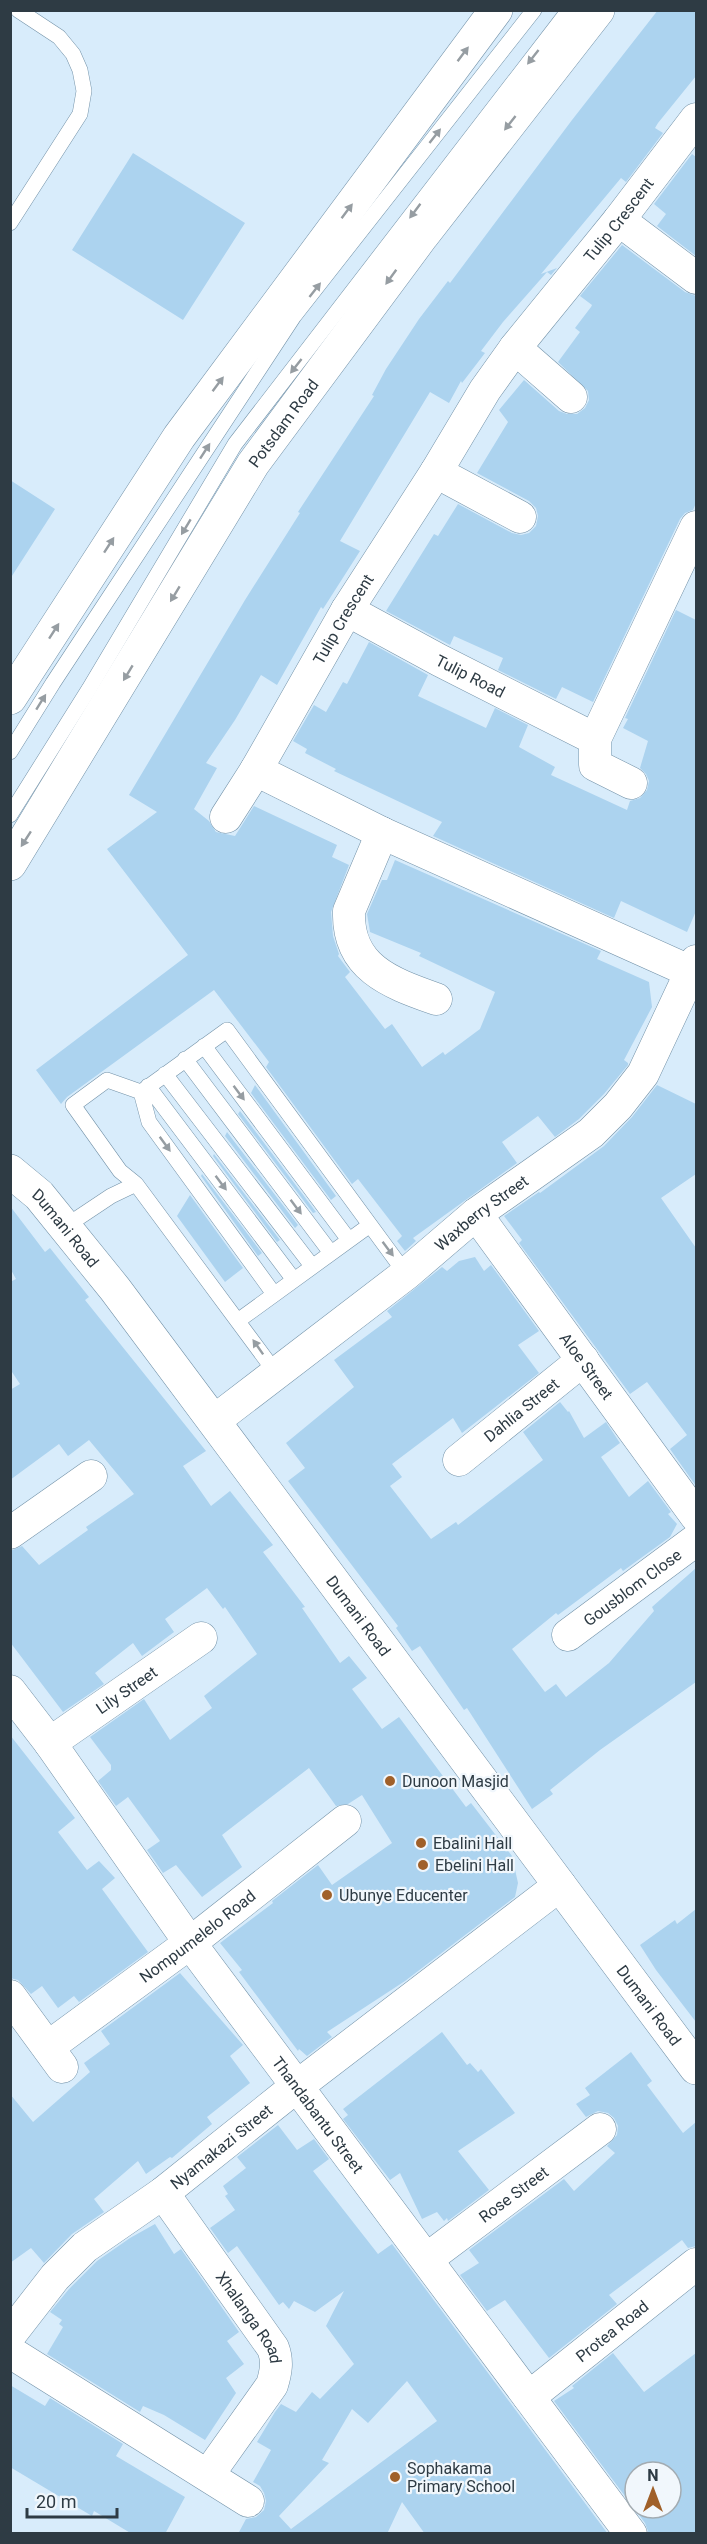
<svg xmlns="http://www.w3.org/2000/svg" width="707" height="2544" viewBox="0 0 707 2544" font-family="Roboto,sans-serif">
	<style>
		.building { fill: #acd3ef; fill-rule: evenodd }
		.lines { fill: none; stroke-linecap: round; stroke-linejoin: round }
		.service-casing { stroke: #7392a8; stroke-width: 16 }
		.minor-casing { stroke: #7392a8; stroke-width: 33 }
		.tertiary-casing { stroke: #7392a8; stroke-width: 34 }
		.primary-casing { stroke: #7392a8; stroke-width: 34 }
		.service { stroke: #fff; stroke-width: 15 }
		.minor { stroke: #fff; stroke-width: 32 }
		.tertiary { stroke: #fff; stroke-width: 33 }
		.primary { stroke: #fff; stroke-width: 33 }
		.oneway { fill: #969da2 }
		.poi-dot { fill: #a06029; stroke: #f1f7fc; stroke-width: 2 }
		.labels { text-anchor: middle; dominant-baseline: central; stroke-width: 4.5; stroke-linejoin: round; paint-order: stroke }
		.street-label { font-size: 16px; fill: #2e3b44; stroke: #f1f7fc }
		.poi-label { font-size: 16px; fill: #2e3b44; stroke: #f1f7fc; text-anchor: start }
	</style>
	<rect width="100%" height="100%" fill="#d8ecfb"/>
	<!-- building -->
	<path class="building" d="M658 10H696V76L658 123 655 128 663 133 626 182 621 178 541 274 557 268 551 275 547 272 503 322 481 351 485 353 462 383 461 381 449 403 430 392 340 541 360 551 323 609 321 607 277 685 261 675 235 720 206 763 217 768 194 809 209 821 216 832 235 836 254 806 337 845 332 857 349 865 331 912 333 936 339 954 338 956 350 972 345 977 385 1029 392 1024 422 1067 443 1052 445 1055 480 1029 495 992 419 956 421 953 370 932 367 914 382 880H387L395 860 601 951 597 959 649 982 652 1007 624 1060 628 1063V1065L604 1094 579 1119 555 1137 538 1116 502 1142 517 1163 413 1238 416 1241 405 1251 397 1241 402 1236 358 1179 352 1184 266 1067 269 1062 214 990 67 1097 61 1104 36 1070 188 955 107 849 157 812 129 795 245 600 300 513 298 512 374 396 372 395 386 369 419 319 448 281 450 283 572 120Z
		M133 153 245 223 183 320 72 250Z
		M692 154 696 157V256L657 226 666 214 654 204Z
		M622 245 685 292 696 296V503L693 510 685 513 680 519 593 702 562 687 556 699 498 670 503 658 454 636 450 645 386 611 434 534 438 536 458 504 512 533 521 535 529 533 536 526 538 516 536 508 529 501 477 473 508 422 499 410 524 380 559 411 567 414H577L585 408 589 400 588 391 558 362 580 332 575 328 591 307 592 305 580 296Z
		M10 480 55 509 10 579Z
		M676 610 696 620V911L687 932 621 901 614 918 433 836 442 822 334 771 336 769 305 753 307 749 293 741 314 705 326 712 343 682 347 684 369 642 428 675 418 696 486 728 495 708 528 725 519 747 555 767 551 775 627 810 630 801 640 798 647 790 649 781 646 774 640 768 648 741 623 728 628 719 625 718Z
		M255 1085 336 1196 331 1200 251 1093Z
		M657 1085 696 1104V1174L661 1198 696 1248V1486L670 1449 687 1435 647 1382 630 1394 519 1243 522 1240 504 1216 539 1192 540 1193 604 1146 632 1117Z
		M240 1111 316 1212 313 1213 238 1114Z
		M227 1132 298 1225 295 1228 225 1136Z
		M214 1154 280 1240 277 1242 213 1156Z
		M202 1174 262 1253 258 1256 201 1176Z
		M190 1195 243 1268 225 1282 177 1216Z
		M10 1206 45 1252 50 1248 89 1297 85 1300 206 1451 183 1466 211 1506 230 1491 273 1545 263 1552 305 1607 302 1608 340 1663 349 1656 367 1678 352 1689 382 1729 399 1717 466 1807 471 1803 512 1856 518 1883 515 1897 405 1981 327 2032 332 2037 307 2056 299 2049 298 2051 239 1972 242 1970 220 1943 273 1903 272 1901 318 1865 332 1885 392 1843 362 1795 348 1804 336 1806 309 1768 222 1835 242 1867 202 1897 176 1865 163 1873 147 1850 160 1841 128 1797 116 1806 98 1781 111 1770V1765L90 1737 144 1699 170 1740 212 1708 204 1696 257 1654 225 1607 223 1609 207 1588 165 1619 174 1632 142 1656 133 1643 95 1673 104 1684 63 1712 10 1642V1551L22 1546 39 1565 88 1530 86 1527 134 1494 89 1440 68 1456 59 1444 10 1480V1390L20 1384 10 1369V1282L16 1279 10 1268Z
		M475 1257 484 1271 491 1265 539 1331 518 1345 539 1373 462 1433 453 1418 392 1464 402 1477 390 1486 431 1539 456 1522 458 1525 543 1460 523 1432 560 1402 568 1412 569 1411 584 1438 606 1422 620 1443 601 1457 629 1497 648 1481 671 1512 668 1514 677 1524 670 1537 623 1571 621 1568 558 1615 556 1613 512 1649 545 1692 556 1684 566 1697 609 1663 654 1611 652 1607 696 1568V1682L600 1750 550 1790 553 1794 532 1809 467 1708 464 1710 420 1646 412 1651 396 1628 398 1626 288 1481 305 1468 286 1443 354 1387 334 1360 392 1317 387 1311 442 1267 447 1271 459 1261Z
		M10 1735 75 1818 58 1832 87 1870 99 1861 115 1878 102 1889 148 1952 79 2002 74 1996 58 2008 42 1986 31 1994 18 1980 10 1978Z
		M696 1909V2022L656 1970 640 1945 675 1920 677 1924Z
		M180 1973 243 2045 230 2056 250 2083 207 2117 212 2124 172 2158 170 2157 146 2174 138 2161 94 2199 104 2212 72 2234 44 2263 31 2248 10 2263V2094L33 2122 90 2072 84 2063 110 2044 101 2031Z
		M442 2032 467 2065 470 2063 478 2072 481 2069 515 2113 458 2151 489 2190 448 2221 447 2218 444 2221 437 2212 422 2219 400 2173 390 2180 343 2119 348 2115 343 2109Z
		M631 2052 652 2081 647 2085 683 2133 696 2122V2246L688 2248 682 2240 609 2295 617 2304 549 2358 505 2300 487 2311 460 2275 479 2263 469 2250 564 2179 574 2191 615 2153 607 2146 617 2135 618 2126 614 2118 608 2113 598 2111 586 2117 576 2104 590 2095 585 2088Z
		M278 2125 297 2150 314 2139 329 2159 313 2171 378 2254 392 2244 608 2534H425L402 2502 387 2534H238L246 2519 256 2517 264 2510 266 2501 264 2493 260 2486 253 2482 271 2450 257 2442 275 2412 281 2404 296 2412 312 2392 320 2399 354 2364 326 2326 344 2291 315 2312 294 2301 289 2309 283 2302 279 2305 237 2246 228 2253 210 2228 235 2210 225 2196 228 2194 223 2186 246 2168 237 2157ZM407 2381 437 2421 291 2529 279 2516 329 2463 322 2460 352 2409 368 2423Z
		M155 2224 174 2254 181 2249 239 2332 227 2341 244 2364 226 2378 236 2393 205 2440 164 2415 143 2406 140 2412 47 2354 63 2327 59 2324 62 2320 50 2312 69 2289 97 2261 130 2238Z
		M613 2353 644 2392 696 2353V2534H649L645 2523 554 2401 574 2388 572 2386ZM635 2472H671V2508H635Z
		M10 2385 45 2406 50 2398 123 2444 116 2456 185 2497 165 2534H132L94 2511 92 2516 10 2467Z"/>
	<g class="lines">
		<!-- service casing -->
		<g class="service-casing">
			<path id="service" d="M10 223 80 114 84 91 80 70 73 54 59 37 18 10
				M10 752 53 683 294 316 534 10
				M10 815 89 689 235 444 569 10
				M204 1046 349 1240
				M185 1059 331 1253
				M165 1074 312 1266
				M148 1086 294 1280
				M141 1092 149 1122 274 1294
				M136 1184 120 1171 73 1105 107 1080 141 1092 227 1030 406 1274
				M66 1226 111 1196 136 1184 276 1373
				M239 1320 370 1225"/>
		</g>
		<!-- minor casing -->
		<g class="minor-casing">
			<g id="minor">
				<path d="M619 220 696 278"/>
				<path d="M515 348 571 397"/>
				<path d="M436 472 520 517"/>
				<path id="s1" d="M347 610 439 660 595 739"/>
				<path d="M256 770 382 833 696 974"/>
				<path d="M631 783 595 765V739L696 527"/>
				<path id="s2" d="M226 817 256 770 347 610 436 472 485 390 515 348 619 220 696 119"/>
				<path d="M382 833 349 911C347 968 391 983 436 999"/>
				<path id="s3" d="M476 1214 696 1516"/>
				<path id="s4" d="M214 1421 406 1274 476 1214 591 1133 618 1106 643 1074 696 961"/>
				<path id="s5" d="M459 1460 583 1360"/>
				<path d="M10 1533 91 1476"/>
				<path id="s6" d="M568 1635 696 1540"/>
				<path id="s7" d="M10 1691 50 1743 190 1943 631 2534"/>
				<path id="s8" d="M50 1743 201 1638"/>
				<path d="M10 1996 62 2067"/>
				<path id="s9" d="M48 2047 190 1943 345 1821"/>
				<path id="s10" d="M163 2193 273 2348C278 2361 276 2372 272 2385L208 2475"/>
				<path id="s11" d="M427 2259 600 2129"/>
				<path id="s12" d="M10 2335 55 2277 85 2247 163 2193 287 2094 560 1885"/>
				<path d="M10 2352 248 2501"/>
				<path id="s13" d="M529 2397 696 2264"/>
			</g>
		</g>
		<!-- tertiary casing -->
		<g class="tertiary-casing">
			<g id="tertiary">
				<path id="s14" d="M10 1171 39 1195 115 1289 696 2068"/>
			</g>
		</g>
		<!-- primary casing -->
		<g class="primary-casing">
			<g id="primary">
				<path d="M10 698 179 437 496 10"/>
				<path id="s15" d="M10 864 253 464 422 236 598 10"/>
			</g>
		</g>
		<!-- service -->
		<use href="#service" class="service"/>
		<!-- minor -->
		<use href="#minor" class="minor"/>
		<!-- tertiary -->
		<use href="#tertiary" class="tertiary"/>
		<!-- primary -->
		<use href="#primary" class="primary"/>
	</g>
	<!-- one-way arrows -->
	<defs><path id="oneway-solid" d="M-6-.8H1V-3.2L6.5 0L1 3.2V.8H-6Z" transform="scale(1.5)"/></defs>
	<g class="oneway">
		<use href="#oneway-solid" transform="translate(463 54) rotate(-53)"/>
		<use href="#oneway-solid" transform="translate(533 57) rotate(128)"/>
		<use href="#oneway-solid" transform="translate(510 123) rotate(128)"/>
		<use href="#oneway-solid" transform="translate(435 136) rotate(-52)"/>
		<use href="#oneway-solid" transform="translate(347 211) rotate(-53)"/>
		<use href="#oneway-solid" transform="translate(415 211) rotate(127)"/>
		<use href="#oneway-solid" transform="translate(391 277) rotate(126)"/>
		<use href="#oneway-solid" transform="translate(315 290) rotate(-52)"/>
		<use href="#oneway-solid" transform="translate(296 366) rotate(128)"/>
		<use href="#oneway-solid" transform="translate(218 384) rotate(-53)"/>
		<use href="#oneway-solid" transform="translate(205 451) rotate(-57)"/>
		<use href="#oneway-solid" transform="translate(186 527) rotate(121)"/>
		<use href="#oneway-solid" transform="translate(109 545) rotate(-57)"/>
		<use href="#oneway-solid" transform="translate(175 594) rotate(121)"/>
		<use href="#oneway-solid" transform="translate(54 631) rotate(-57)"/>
		<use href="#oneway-solid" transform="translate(128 673) rotate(121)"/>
		<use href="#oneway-solid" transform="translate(41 702) rotate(-58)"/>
		<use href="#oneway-solid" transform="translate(26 839) rotate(123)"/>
		<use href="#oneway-solid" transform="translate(239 1093) rotate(53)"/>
		<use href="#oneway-solid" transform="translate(165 1144) rotate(54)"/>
		<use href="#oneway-solid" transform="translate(221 1183) rotate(53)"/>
		<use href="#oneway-solid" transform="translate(296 1207) rotate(53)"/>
		<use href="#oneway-solid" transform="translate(388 1249) rotate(53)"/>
		<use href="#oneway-solid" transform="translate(258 1347) rotate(-125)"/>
	</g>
	<!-- markers -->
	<g class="poi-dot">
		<circle cx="390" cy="1781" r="6"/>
		<circle cx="421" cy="1843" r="6"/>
		<circle cx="423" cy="1865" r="6"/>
		<circle cx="327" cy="1895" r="6"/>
		<circle cx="395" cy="2477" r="6"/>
	</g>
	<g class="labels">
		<!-- street labels -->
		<g class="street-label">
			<text stroke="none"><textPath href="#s2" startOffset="716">Tulip Crescent</textPath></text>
			<text stroke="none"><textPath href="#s15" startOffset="519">Potsdam Road</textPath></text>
			<text stroke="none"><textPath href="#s2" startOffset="230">Tulip Crescent</textPath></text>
			<text stroke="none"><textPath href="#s1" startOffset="140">Tulip Road</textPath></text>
			<text stroke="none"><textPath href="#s4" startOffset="339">Waxberry Street</textPath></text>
			<text stroke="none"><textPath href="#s14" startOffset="80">Dumani Road</textPath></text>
			<text stroke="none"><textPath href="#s3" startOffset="188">Aloe Street</textPath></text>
			<text stroke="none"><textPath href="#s5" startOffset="80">Dahlia Street</textPath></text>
			<text stroke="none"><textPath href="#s6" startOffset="80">Gousblom Close</textPath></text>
			<text stroke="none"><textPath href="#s14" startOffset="566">Dumani Road</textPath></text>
			<text stroke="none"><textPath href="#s8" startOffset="93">Lily Street</textPath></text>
			<text stroke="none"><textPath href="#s9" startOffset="186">Nompumelelo Road</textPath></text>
			<text stroke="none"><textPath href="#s14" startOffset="1052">Dumani Road</textPath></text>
			<text stroke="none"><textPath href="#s7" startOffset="524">Thandabantu Street</textPath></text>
			<text stroke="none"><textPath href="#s12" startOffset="285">Nyamakazi Street</textPath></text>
			<text stroke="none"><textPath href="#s11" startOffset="108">Rose Street</textPath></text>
			<text stroke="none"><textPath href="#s10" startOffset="152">Xhalanga Road</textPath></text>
			<text stroke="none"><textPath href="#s13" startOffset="106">Protea Road</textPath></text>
		</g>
		<!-- poi labels -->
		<g class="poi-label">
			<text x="402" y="1781">Dunoon Masjid</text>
			<text x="433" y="1843">Ebalini Hall</text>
			<text x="435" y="1865">Ebelini Hall</text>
			<text x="339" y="1895">Ubunye Educenter</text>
			<text x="407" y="2468">Sophakama<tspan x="407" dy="18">Primary School</tspan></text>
		</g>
	</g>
	<!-- border -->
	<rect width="707" height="2544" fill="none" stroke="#2e3b44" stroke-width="24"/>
	<!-- north arrow -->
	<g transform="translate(653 2490)"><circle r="28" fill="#f1f7fc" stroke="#a3acb2" stroke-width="1.5"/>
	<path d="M0-4.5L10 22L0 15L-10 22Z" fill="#a06029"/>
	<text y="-9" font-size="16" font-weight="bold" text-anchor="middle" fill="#2e3b44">N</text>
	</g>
	<!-- scale -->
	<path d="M27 2508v9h90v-9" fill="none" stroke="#2e3b44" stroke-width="3"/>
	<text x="36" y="2508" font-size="18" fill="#2e3b44" stroke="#f1f7fc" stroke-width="4.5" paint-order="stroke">20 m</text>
</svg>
